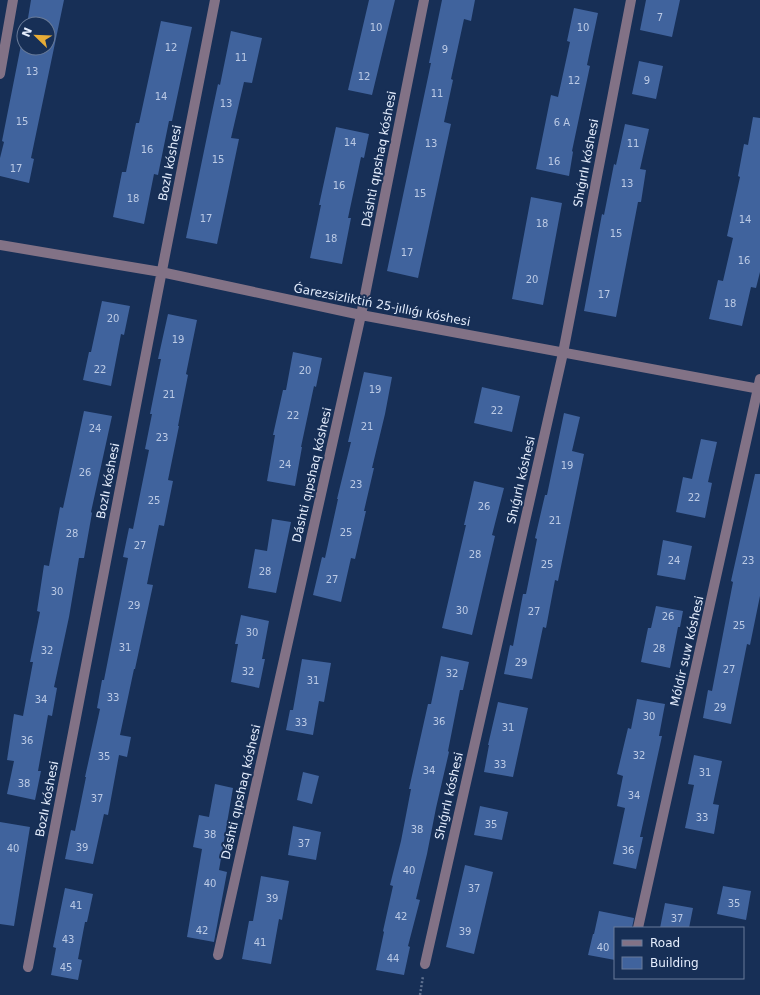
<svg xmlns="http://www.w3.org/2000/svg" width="760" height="995" viewBox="0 0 760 995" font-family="'DejaVu Sans',sans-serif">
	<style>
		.building { fill: #40639d }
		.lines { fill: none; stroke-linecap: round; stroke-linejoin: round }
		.path { stroke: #5e708f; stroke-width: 2.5; stroke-dasharray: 2 2; stroke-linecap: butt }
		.minor { stroke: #827286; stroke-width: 10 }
		.labels { text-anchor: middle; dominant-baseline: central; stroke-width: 4; stroke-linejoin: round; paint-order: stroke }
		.number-label { font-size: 10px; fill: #bbcae5 }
		.street-label { font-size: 12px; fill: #e4edfd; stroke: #172f56 }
	</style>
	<rect width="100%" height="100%" fill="#172f56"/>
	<!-- building -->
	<path class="building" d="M31 0H64L31 158 34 159 29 183 0 176V158L4 142 2 141 21 45H22L24 37V48H48V24H27Z
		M369 0H395L372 95 348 90Z
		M442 0H475L471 21 464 19 451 79 453 80 444 122 451 124 418 278 387 271 431 63H429Z
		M646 0H680L672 37 640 30Z
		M574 8 598 13 587 65 590 66 572 151 573 152 569 176 536 169 551 95 558 97 570 42 567 41Z
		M161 21 192 27 172 121H169L158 175 154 174 144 224 113 217 122 172H126L136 123H139Z
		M231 31 262 38 252 83 244 82 231 138 239 139 217 244 186 238 211 117 218 84 220 85Z
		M639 61 663 66 656 99 632 94Z
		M753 117 760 118V272L756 288 751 287 742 326 709 319 718 280 723 281 733 238 727 236 740 177 738 176 744 144 748 145Z
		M625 124 649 129 640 169 646 170 641 202H638L616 317 584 311 602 214 604 215 614 164 616 165Z
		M336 127 369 134 364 158 361 157 348 218H351L342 264 310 258 321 205H319Z
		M531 197 562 203 543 305 512 299Z
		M102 301 130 306 124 335 121 334 111 386 83 380 89 352H91Z
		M168 314 197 320 186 374 188 375 178 426H179L168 480 173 481 164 526 159 525 147 584 153 585 135 669H134L120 735 131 737 127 757 119 755 108 815 104 814 93 864 65 859 71 830 75 831 86 777H85L100 709 97 708 102 680H104L128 558 123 557 129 528 133 529 149 450 145 449 152 414H150L161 359H158Z
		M293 352 322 358 316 387 314 386 301 447H302L295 486 267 481 275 435H273L283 390H286Z
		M364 372 392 377 385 414 372 468H374L364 511H366L355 559 351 558 341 602 313 595 322 557 325 558 338 499H337L351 442H348Z
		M482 387 520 396 512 432 474 423Z
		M84 411 112 416 91 512 92 513 84 558H79L69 617 54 687 57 688 52 716 48 715 38 771H41L35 800 7 794 14 761 7 760 14 714 23 716 33 662H30L40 612 37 611 44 565 49 566 60 507 63 508Z
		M564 413 580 417 572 451 584 454 558 581 555 580 546 628 543 627 532 679 504 674 510 645 513 646 523 594H526L537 539 535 538 545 495H547Z
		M701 439 717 442 708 482 712 483 705 518 676 512 683 477 692 479Z
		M755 474H760V596L750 645 747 644 731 724 703 718 708 690 712 691 733 582 731 581Z
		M474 481 504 488 492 535 495 536 472 635 442 628 466 525H464Z
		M272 519 291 522 276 593 248 588 255 549 267 551Z
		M663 540 692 546 685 580 657 575Z
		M656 606 683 611 680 627H678L670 668 641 662 648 628H651Z
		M241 615 269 621 262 659H265L259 688 231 682 238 644H235Z
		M441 656 469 662 463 690H460L448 751 449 752 436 808 427 854 416 899 420 900 408 946 410 947 404 975 376 970 384 932 383 931 393 886 390 885 401 841 411 789H409L428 704H431Z
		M302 659 331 663 324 702 319 701 313 735 286 730 290 710H293Z
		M637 699 665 704 659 736H662L640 837H643L636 869 613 864 625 808 617 806 623 776 617 774 628 728 631 729Z
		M498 702 528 708 513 777 484 772 489 745H488Z
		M694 755 722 761 713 804 719 805 714 834 685 828 694 785 688 784Z
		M303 772 319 776 312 804 297 800Z
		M215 784 233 788 219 870 227 872 214 942 187 937 202 849 193 847 199 815 209 817Z
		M480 806 508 812 502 840 474 835Z
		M0 822 30 827 14 926 0 924Z
		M293 826 321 832 316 860 288 855Z
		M465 865 493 872 474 954 446 947Z
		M261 876 289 881 282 920 279 919 271 964 242 959 249 921H253Z
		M723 886 751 891 746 920 717 914Z
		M65 888 93 894 87 922H85L78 959 82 960 78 980 51 975 56 948 53 947Z
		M665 903 693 908 689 928H660Z
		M599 911 634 918 632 928H615V960L588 955 593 934H594Z"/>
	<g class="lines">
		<!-- path -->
		<path class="path" d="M420 995 423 976"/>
		<!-- minor -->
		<path class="minor" d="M0 74 13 0
			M0 245 161 272 361 315 760 389
			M638 928 760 379
			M218 955 361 315 424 0
			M425 964 563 353 631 0
			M28 967 157 296 215 0"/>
	</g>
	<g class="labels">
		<!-- number labels -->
		<g class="number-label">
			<text x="660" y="17">7</text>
			<text x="376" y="27">10</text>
			<text x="583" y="27">10</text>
			<text x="171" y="47">12</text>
			<text x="445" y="49">9</text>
			<text x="241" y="57">11</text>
			<text x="32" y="71">13</text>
			<text x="364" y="76">12</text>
			<text x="574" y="80">12</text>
			<text x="647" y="80">9</text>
			<text x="437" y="93">11</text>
			<text x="161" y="96">14</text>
			<text x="226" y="103">13</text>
			<text x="22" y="121">15</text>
			<text x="562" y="122">6 А</text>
			<text x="350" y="142">14</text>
			<text x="431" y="143">13</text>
			<text x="633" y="143">11</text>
			<text x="147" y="149">16</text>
			<text x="218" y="159">15</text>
			<text x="554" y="161">16</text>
			<text x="16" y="168">17</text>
			<text x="627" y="183">13</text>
			<text x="339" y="185">16</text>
			<text x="420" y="193">15</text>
			<text x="133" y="198">18</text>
			<text x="206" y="218">17</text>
			<text x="745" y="219">14</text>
			<text x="542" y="223">18</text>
			<text x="616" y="233">15</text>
			<text x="331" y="238">18</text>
			<text x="407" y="252">17</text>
			<text x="744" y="260">16</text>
			<text x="532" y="279">20</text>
			<text x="604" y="294">17</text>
			<text x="730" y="303">18</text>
			<text x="113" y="318">20</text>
			<text x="178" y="339">19</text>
			<text x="100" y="369">22</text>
			<text x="305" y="370">20</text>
			<text x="375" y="389">19</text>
			<text x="169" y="394">21</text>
			<text x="497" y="410">22</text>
			<text x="293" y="415">22</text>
			<text x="367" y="426">21</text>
			<text x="95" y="428">24</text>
			<text x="162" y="437">23</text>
			<text x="285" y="464">24</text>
			<text x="567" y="465">19</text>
			<text x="85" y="472">26</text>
			<text x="356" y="484">23</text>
			<text x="694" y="497">22</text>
			<text x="154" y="500">25</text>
			<text x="484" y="506">26</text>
			<text x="555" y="520">21</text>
			<text x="346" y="532">25</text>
			<text x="72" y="533">28</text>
			<text x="140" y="545">27</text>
			<text x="475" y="554">28</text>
			<text x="674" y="560">24</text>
			<text x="748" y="560">23</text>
			<text x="547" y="564">25</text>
			<text x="265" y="571">28</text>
			<text x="332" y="579">27</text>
			<text x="57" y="591">30</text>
			<text x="134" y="605">29</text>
			<text x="462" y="610">30</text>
			<text x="534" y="611">27</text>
			<text x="668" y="616">26</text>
			<text x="739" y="625">25</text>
			<text x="252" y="632">30</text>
			<text x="125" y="647">31</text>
			<text x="659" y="648">28</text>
			<text x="47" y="650">32</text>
			<text x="521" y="662">29</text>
			<text x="729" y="669">27</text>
			<text x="248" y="671">32</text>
			<text x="452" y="673">32</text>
			<text x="313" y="680">31</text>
			<text x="113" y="697">33</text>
			<text x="41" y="699">34</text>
			<text x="720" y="707">29</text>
			<text x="649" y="716">30</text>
			<text x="439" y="721">36</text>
			<text x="301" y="722">33</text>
			<text x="508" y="727">31</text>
			<text x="27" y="740">36</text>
			<text x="639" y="755">32</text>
			<text x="104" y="756">35</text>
			<text x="500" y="764">33</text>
			<text x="429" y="770">34</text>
			<text x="705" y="772">31</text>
			<text x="24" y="783">38</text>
			<text x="634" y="795">34</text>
			<text x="97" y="798">37</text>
			<text x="702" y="817">33</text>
			<text x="491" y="824">35</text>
			<text x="417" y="829">38</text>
			<text x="210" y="834">38</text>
			<text x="304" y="843">37</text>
			<text x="82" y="847">39</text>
			<text x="13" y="848">40</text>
			<text x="628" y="850">36</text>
			<text x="409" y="870">40</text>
			<text x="210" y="883">40</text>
			<text x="474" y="888">37</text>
			<text x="272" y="898">39</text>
			<text x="734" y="903">35</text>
			<text x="76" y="905">41</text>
			<text x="401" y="916">42</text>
			<text x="677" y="918">37</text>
			<text x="202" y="930">42</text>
			<text x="465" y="931">39</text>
			<text x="68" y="939">43</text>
			<text x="260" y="942">41</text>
			<text x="603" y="947">40</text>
			<text x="393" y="958">44</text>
			<text x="66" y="967">45</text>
		</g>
		<!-- street labels -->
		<g class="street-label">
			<text transform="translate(379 159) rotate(-79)">Dáshti qıpshaq kóshesi</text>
			<text transform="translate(170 163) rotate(-79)">Bozlı kóshesi</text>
			<text transform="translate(586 163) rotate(-79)">Shıǵırlı kóshesi</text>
			<text transform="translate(382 305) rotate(11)">Ǵarezsizliktiń 25-jıllıǵı kóshesi</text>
			<text transform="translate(312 475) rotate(-77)">Dáshti qıpshaq kóshesi</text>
			<text transform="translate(521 480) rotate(-77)">Shıǵırlı kóshesi</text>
			<text transform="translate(108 481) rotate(-79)">Bozlı kóshesi</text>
			<text transform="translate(687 651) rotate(-77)">Móldir suw kóshesi</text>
			<text transform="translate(241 792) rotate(-77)">Dáshti qıpshaq kóshesi</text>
			<text transform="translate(449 796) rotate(-77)">Shıǵırlı kóshesi</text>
			<text transform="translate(47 799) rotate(-79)">Bozlı kóshesi</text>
		</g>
	</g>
	<!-- legend -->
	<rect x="614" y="927" width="130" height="52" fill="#172f56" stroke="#697b99"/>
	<rect x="622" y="940" width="20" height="6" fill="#827286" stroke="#697b99"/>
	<text x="650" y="947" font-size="12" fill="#e4edfd">Road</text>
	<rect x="622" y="957" width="20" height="12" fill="#40639d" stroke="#697b99"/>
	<text x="650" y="967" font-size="12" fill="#e4edfd">Building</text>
	<!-- north arrow -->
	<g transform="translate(36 36) rotate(293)"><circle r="19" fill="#172f56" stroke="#697b99"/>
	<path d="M0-3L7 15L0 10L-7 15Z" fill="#e7ac37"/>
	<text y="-6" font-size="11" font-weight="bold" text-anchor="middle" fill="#e4edfd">N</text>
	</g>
</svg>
